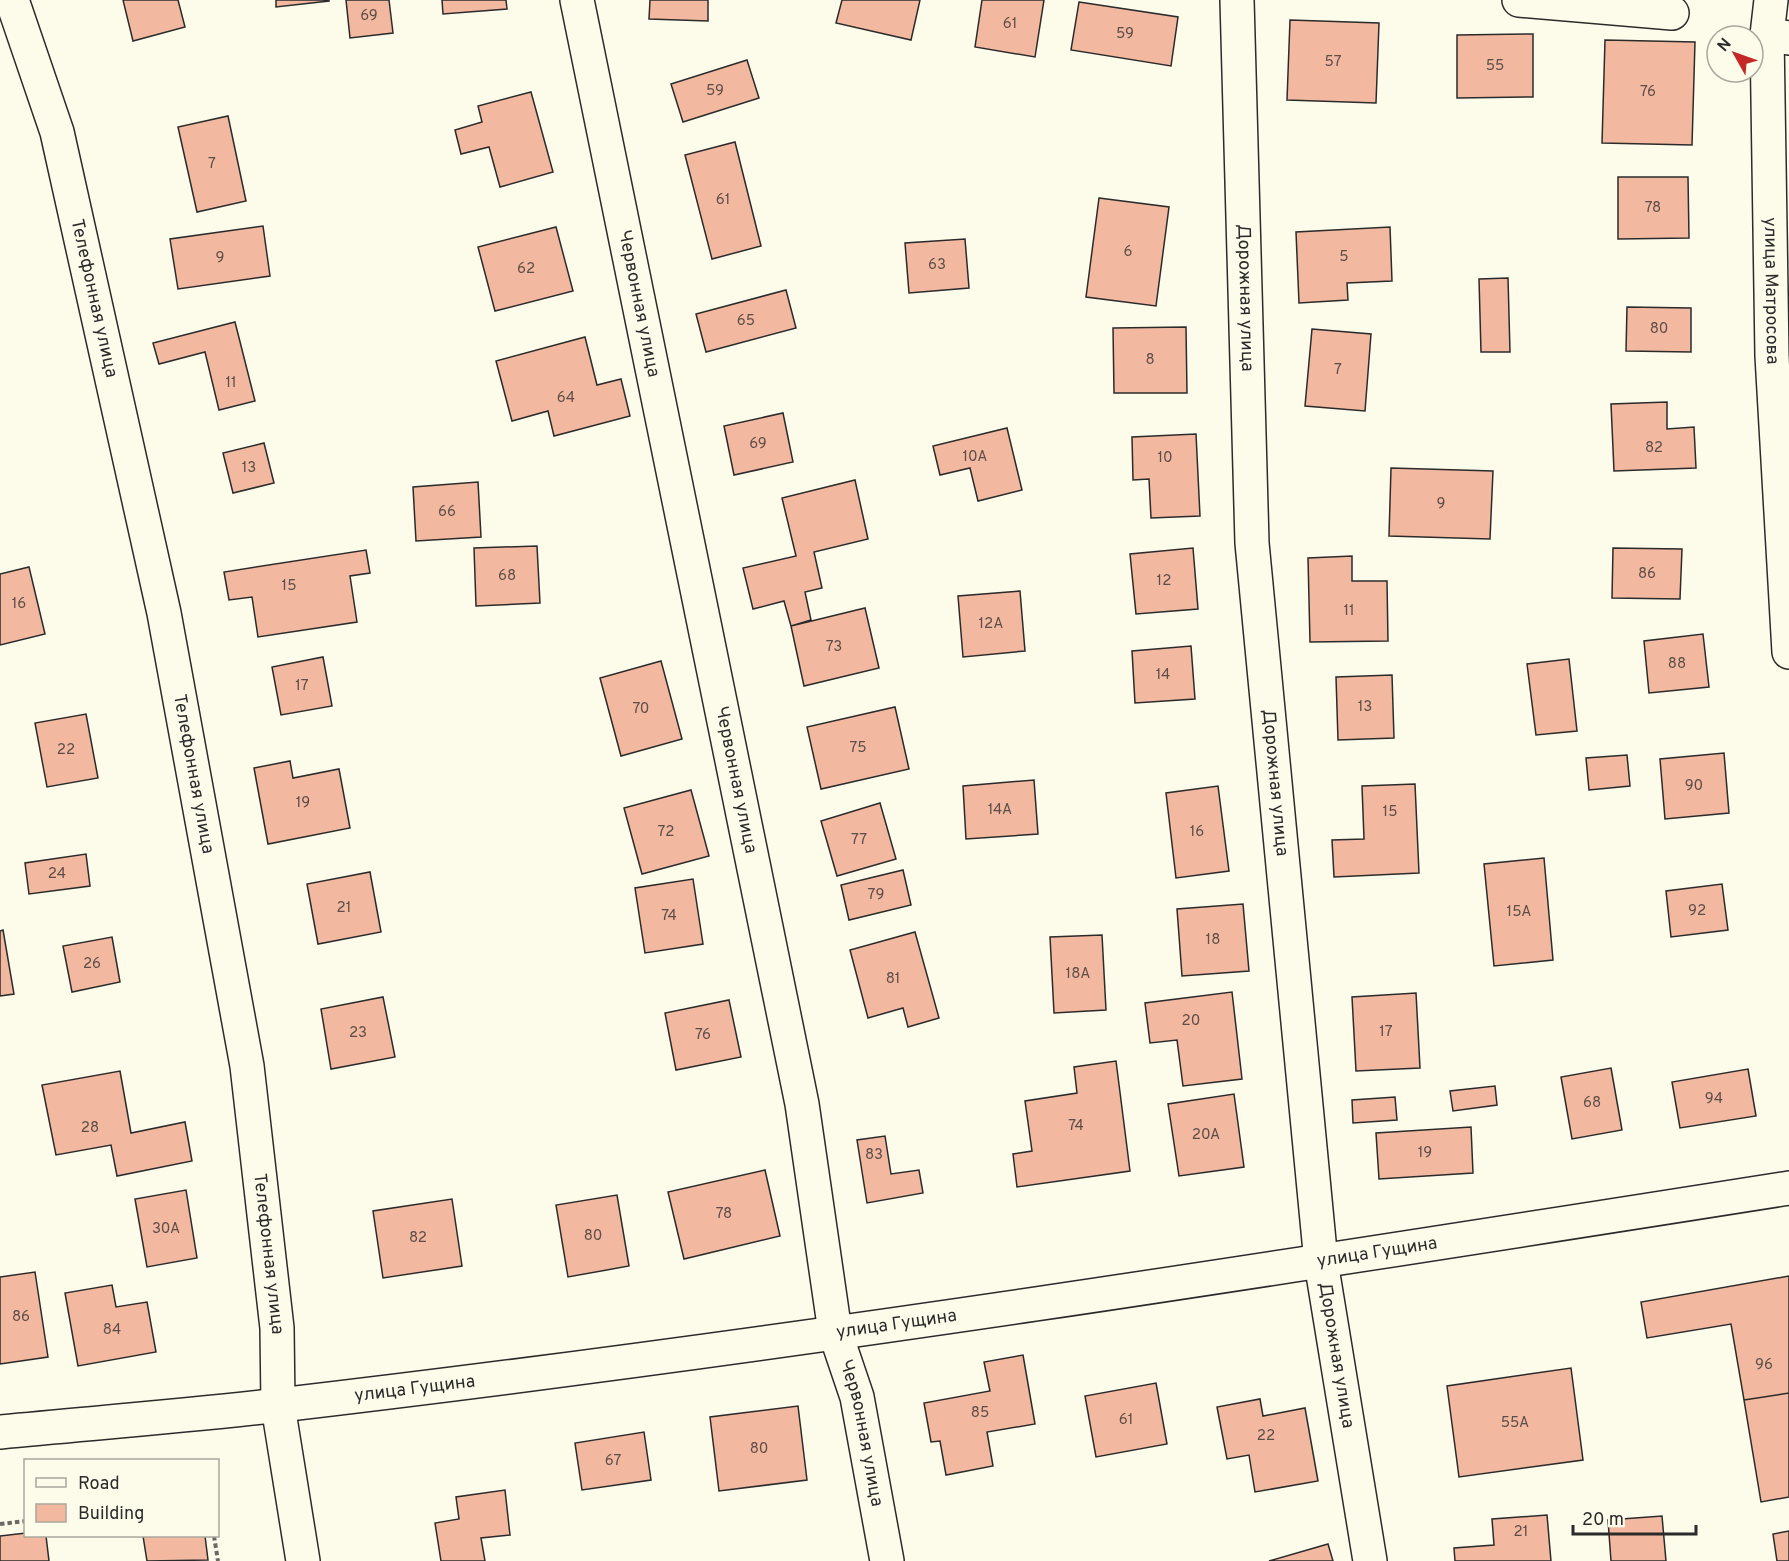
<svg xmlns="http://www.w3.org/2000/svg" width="1789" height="1561" viewBox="0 0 1789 1561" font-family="Overpass,sans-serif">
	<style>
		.building { fill: #f2b8a0; stroke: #2b2b2b; stroke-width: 1.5 }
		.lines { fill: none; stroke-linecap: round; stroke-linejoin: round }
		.minor-casing { stroke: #2b2b2b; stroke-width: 36 }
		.tertiary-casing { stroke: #2b2b2b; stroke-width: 36 }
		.path { stroke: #6a6964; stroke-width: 4; stroke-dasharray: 4.5 3; stroke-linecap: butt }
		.minor { stroke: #fdfbea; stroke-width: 33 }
		.tertiary { stroke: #fdfbea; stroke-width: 33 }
		.labels { text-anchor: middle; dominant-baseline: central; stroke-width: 4.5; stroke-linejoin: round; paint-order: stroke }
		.number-label { font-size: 15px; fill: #5d4e48 }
		.street-label { font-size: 18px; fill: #2b2b2b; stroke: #fdfbea }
	</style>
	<rect width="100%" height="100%" fill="#fdfbea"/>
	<!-- building -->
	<path class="building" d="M123 0H178L185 27 133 41Z
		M276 0H329V1L276 7Z
		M346 0H389L393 33 350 38Z
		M442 0H506L507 9 443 14Z
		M650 0H708V21L649 19Z
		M842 0H920L911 40 836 23Z
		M982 0H1044L1035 57 975 47Z
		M1079 2 1178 17 1171 66 1071 50Z
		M1290 20 1379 23 1376 103 1287 100Z
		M1533 34V97L1457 98V35Z
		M1605 40 1695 42 1692 145 1602 143Z
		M747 60 759 98 683 122 671 84Z
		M531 92 553 172 500 187 489 147 461 154 455 130 482 122 478 106Z
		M228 116 246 201 197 212 178 127Z
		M735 142 761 246 712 259 685 155Z
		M1618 177H1688L1689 238 1618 239Z
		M1099 198 1169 207 1156 306 1086 297Z
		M263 226 270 276 178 289 170 239Z
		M556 227 573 291 495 311 478 247Z
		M1390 227 1392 281 1347 283 1348 300 1299 303 1296 232Z
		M965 239 969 288 909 293 905 243Z
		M1508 278 1510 352H1481L1479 279Z
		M786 290 796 328 706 352 696 314Z
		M1627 307 1691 308V352L1626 351Z
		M235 322 255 401 219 410 205 352 159 364 153 343Z
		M1186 327 1187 393H1114L1113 328Z
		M1312 329 1371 334 1365 411 1305 406Z
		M585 337 597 385 621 379 630 416 554 436 548 411 512 421 496 361Z
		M1667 402V429L1694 427 1696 468 1614 471 1611 404Z
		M783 413 793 462 734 475 724 426Z
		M1007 428 1022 490 978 501 970 468 940 475 933 446Z
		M1196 434 1200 516 1151 518 1149 479 1133 480 1132 437Z
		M264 443 274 483 233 493 223 453Z
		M1391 468 1493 471 1490 539 1389 536Z
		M855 480 868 539 814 552 822 588 805 592 811 620 791 626 784 601 753 609 743 568 796 556 782 498Z
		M478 482 481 537 416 541 413 487Z
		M537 546 540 603 476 606 474 548Z
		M1193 548 1198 609 1136 614 1130 554Z
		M1613 548 1682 549 1680 599 1612 598Z
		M366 550 370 573 350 576 357 622 258 637 252 597 229 600 224 572Z
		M1352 556V581H1387L1388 641 1310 642 1308 558Z
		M29 567 45 634 0 645V574Z
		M1020 591 1025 651 963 657 958 596Z
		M865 608 879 668 804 686 791 626Z
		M1703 634 1709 687 1649 693 1644 641Z
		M1191 646 1195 699 1135 703 1132 651Z
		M323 657 332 706 281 715 272 667Z
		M1569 659 1577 731 1536 735 1527 664Z
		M661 661 682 739 621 756 600 678Z
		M1392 675 1394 738 1338 740 1336 677Z
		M895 707 909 769 821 789 807 727Z
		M86 714 98 778 47 787 35 723Z
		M1724 753 1729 813 1665 819 1660 759Z
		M1627 755 1630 786 1589 790 1586 758Z
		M290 761 293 778 339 769 350 828 268 844 254 768Z
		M1034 780 1038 834 966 839 963 786Z
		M1415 784 1419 873 1334 877 1332 840 1364 839 1362 786Z
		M1218 786 1229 871 1176 878 1166 793Z
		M691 790 709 856 642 874 624 808Z
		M880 803 896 859 837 876 821 821Z
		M86 854 90 886 29 894 25 863Z
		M1544 858 1553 960 1494 966 1484 864Z
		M903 870 911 905 849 920 841 885Z
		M370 872 381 932 318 944 307 884Z
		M693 879 703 944 645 953 635 888Z
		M1722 884 1728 930 1671 937 1666 891Z
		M1243 904 1249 971 1182 976 1177 909Z
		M3 930 14 994 0 996V931Z
		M915 932 939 1018 908 1027 903 1008 868 1018 850 950Z
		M1102 935 1106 1010 1054 1013 1050 937Z
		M112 937 120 982 72 992 63 946Z
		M1232 992 1242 1079 1183 1086 1177 1040 1150 1043 1145 1003Z
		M1416 993 1420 1068 1356 1071 1352 997Z
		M383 997 395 1057 331 1069 321 1009Z
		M729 1000 741 1057 676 1070 665 1013Z
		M1116 1061 1130 1171 1017 1187 1013 1154 1032 1151 1025 1101 1077 1093 1074 1067Z
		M1611 1068 1622 1130 1572 1139 1561 1077Z
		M1748 1069 1756 1116 1680 1128 1672 1082Z
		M120 1071 131 1133 185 1122 192 1161 117 1176 111 1145 56 1155 42 1085Z
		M1495 1086 1497 1105 1453 1111 1450 1091Z
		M1234 1094 1244 1167 1179 1176 1168 1104Z
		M1395 1097 1397 1120 1353 1123 1352 1100Z
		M1471 1127 1473 1173 1379 1179 1376 1133Z
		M885 1136 891 1174 919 1170 923 1193 867 1203 857 1140Z
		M765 1170 780 1236 684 1259 668 1192Z
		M186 1190 197 1258 147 1267 135 1199Z
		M617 1195 629 1266 568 1277 556 1205Z
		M452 1199 462 1266 383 1278 373 1211Z
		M35 1272 48 1357 0 1364V1277Z
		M1789 1276V1393L1744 1400 1731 1324 1647 1338 1641 1302Z
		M112 1285 116 1307 147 1302 156 1352 78 1366 65 1293Z
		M1023 1355 1035 1424 987 1432 993 1466 946 1475 940 1441 931 1442 924 1403 990 1391 984 1362Z
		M1571 1368 1583 1460 1459 1477 1447 1386Z
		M1156 1383 1167 1444 1096 1457 1085 1396Z
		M1789 1393V1497L1761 1502 1744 1400Z
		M1260 1399 1263 1416 1305 1408 1318 1481 1255 1492 1249 1455 1227 1459 1217 1407Z
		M798 1406 807 1480 719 1491 710 1417Z
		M644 1432 651 1480 582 1490 575 1443Z
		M505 1490 510 1535 481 1538 485 1561H441L435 1523 459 1519 456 1497Z
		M1547 1515 1551 1561H1455L1454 1548 1494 1545 1492 1519Z
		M1662 1516 1666 1561H1611L1608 1520Z
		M1789 1531V1561H1777L1773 1534Z
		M26 1533 46 1536 49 1561H0V1536Z
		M143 1536H205L208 1560 147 1561Z
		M1328 1544 1333 1561H1269Z"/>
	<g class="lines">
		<!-- minor casing -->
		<g class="minor-casing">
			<g id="minor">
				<path id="s1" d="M12 0 57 132 164 613 247 1066 277 1328 278 1406 303 1561"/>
				<path id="s2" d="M577 0 802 1104 835 1332 857 1397 887 1561"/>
				<path id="s3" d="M1237 0 1252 543 1321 1262 1370 1561"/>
				<path d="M1519 0 1672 13"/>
				<path d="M1767 35 1789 38"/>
				<path id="s4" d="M0 1432C93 1423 187 1416 280 1405 785 1346 1287 1267 1789 1188"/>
			</g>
		</g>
		<!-- tertiary casing -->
		<g class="tertiary-casing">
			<g id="tertiary">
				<path id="s5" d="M1771 0 1767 35 1772 356 1789 652"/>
			</g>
		</g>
		<!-- path -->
		<path class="path" d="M0 1524 26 1521
			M214 1536 218 1561"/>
		<!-- minor -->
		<use href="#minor" class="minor"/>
		<!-- tertiary -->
		<use href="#tertiary" class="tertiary"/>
	</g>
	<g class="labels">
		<!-- number labels -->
		<g class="number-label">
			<text x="369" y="16">69</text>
			<text x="1010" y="24">61</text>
			<text x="1125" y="34">59</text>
			<text x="1333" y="62">57</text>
			<text x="1495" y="66">55</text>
			<text x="715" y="91">59</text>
			<text x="1648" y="92">76</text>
			<text x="212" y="164">7</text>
			<text x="723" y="200">61</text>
			<text x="1653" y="208">78</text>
			<text x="1128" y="252">6</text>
			<text x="1344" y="257">5</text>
			<text x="220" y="258">9</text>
			<text x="937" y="265">63</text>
			<text x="526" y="269">62</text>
			<text x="746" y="321">65</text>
			<text x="1659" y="329">80</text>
			<text x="1150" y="360">8</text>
			<text x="1338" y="370">7</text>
			<text x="231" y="383">11</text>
			<text x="566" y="398">64</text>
			<text x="758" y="444">69</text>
			<text x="1654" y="448">82</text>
			<text x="975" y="457">10А</text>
			<text x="1165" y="458">10</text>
			<text x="249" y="468">13</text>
			<text x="1441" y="504">9</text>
			<text x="447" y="512">66</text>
			<text x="1647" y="574">86</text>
			<text x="507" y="576">68</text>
			<text x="1164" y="581">12</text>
			<text x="289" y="586">15</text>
			<text x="19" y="604">16</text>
			<text x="1349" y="611">11</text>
			<text x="991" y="624">12А</text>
			<text x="834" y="647">73</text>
			<text x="1677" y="664">88</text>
			<text x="1163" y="675">14</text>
			<text x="302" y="686">17</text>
			<text x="1365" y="707">13</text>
			<text x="641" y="709">70</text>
			<text x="858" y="748">75</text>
			<text x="66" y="750">22</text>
			<text x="1694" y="786">90</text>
			<text x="303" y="803">19</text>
			<text x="1000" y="810">14А</text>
			<text x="1390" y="812">15</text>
			<text x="666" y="832">72</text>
			<text x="1197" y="832">16</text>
			<text x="859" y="840">77</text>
			<text x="57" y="874">24</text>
			<text x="876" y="895">79</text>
			<text x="344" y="908">21</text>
			<text x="1697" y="911">92</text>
			<text x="1519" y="912">15А</text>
			<text x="669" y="916">74</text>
			<text x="1213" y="940">18</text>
			<text x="92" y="964">26</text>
			<text x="1078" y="974">18А</text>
			<text x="893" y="979">81</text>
			<text x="1191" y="1021">20</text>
			<text x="1386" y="1032">17</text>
			<text x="358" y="1033">23</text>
			<text x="703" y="1035">76</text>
			<text x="1714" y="1099">94</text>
			<text x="1592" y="1103">68</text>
			<text x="1076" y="1126">74</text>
			<text x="90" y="1128">28</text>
			<text x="1206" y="1135">20А</text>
			<text x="1425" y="1153">19</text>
			<text x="874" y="1155">83</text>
			<text x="724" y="1214">78</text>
			<text x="166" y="1229">30А</text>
			<text x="593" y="1236">80</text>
			<text x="418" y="1238">82</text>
			<text x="21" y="1317">86</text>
			<text x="112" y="1330">84</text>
			<text x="1764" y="1365">96</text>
			<text x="980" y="1413">85</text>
			<text x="1126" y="1420">61</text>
			<text x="1515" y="1423">55А</text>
			<text x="1266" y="1436">22</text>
			<text x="759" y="1449">80</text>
			<text x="613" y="1461">67</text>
			<text x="1521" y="1532">21</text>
		</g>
		<!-- street labels -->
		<g class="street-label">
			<text stroke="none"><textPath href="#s5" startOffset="291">улица Матросова</textPath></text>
			<text stroke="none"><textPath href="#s1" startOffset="310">Телефонная улица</textPath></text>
			<text stroke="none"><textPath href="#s3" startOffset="298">Дорожная улица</textPath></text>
			<text stroke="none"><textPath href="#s2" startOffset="310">Червонная улица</textPath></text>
			<text stroke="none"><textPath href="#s1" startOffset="796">Телефонная улица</textPath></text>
			<text stroke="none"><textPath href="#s2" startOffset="796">Червонная улица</textPath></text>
			<text stroke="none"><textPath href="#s3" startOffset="784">Дорожная улица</textPath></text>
			<text stroke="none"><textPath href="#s4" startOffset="1389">улица Гущина</textPath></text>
			<text stroke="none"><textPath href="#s1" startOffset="1282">Телефонная улица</textPath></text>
			<text stroke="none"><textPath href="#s4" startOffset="903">улица Гущина</textPath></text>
			<text stroke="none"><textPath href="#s3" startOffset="1360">Дорожная улица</textPath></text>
			<text stroke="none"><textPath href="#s4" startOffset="417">улица Гущина</textPath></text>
			<text stroke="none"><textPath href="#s2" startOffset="1462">Червонная улица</textPath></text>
		</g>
	</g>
	<!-- legend -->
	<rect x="24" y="1459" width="195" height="78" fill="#fdfbea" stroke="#a9a89e" stroke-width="1.5"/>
	<rect x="36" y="1478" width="30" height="9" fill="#fdfbea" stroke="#a9a89e" stroke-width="1.5"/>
	<text x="78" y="1489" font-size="18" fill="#2b2b2b">Road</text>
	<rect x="36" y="1504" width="30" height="18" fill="#f2b8a0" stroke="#a9a89e" stroke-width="1.5"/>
	<text x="78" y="1519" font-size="18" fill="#2b2b2b">Building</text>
	<!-- north arrow -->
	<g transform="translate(1735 54) rotate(310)"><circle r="28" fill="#fdfbea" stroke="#a9a89e" stroke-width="1.5"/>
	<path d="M0-4.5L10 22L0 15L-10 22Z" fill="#c62828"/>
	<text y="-9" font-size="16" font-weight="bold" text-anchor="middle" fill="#2b2b2b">N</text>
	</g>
	<!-- scale -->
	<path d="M1573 1525v9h123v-9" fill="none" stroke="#2b2b2b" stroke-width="3"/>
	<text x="1582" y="1525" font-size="18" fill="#2b2b2b" stroke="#fdfbea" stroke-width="4.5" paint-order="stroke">20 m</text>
</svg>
